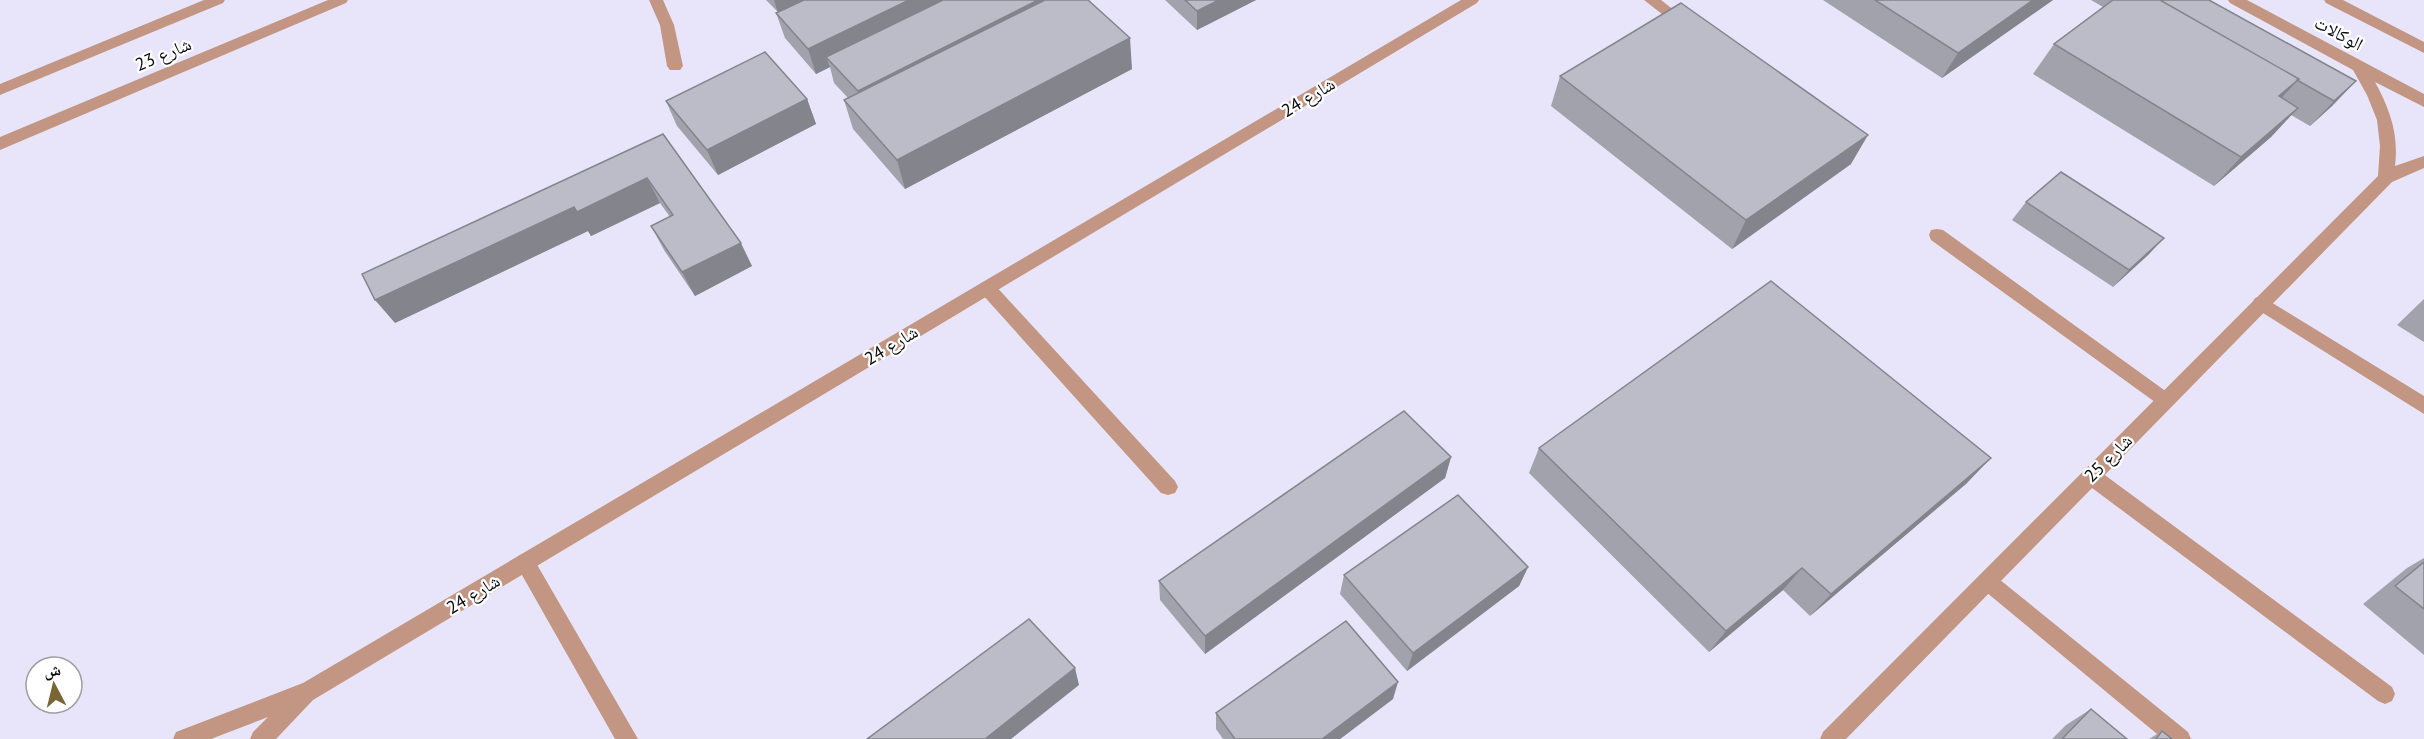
<svg xmlns="http://www.w3.org/2000/svg" width="2424" height="739" viewBox="0 0 2424 739" font-family="'PT Sans','Noto Naskh Arabic',sans-serif">
	<style>
		.industrial { fill: #e8e5fb; fill-rule: evenodd }
		.lines { fill: none; stroke-linecap: round; stroke-linejoin: round }
		.lane { fill: #c29682; fill-rule: evenodd }
		.street { fill: #c29682; fill-rule: evenodd }
		.wall { fill: #a1a2ac }
		.shaded-wall { fill: #83848c }
		.building { fill: #bbbcc8; stroke: #83848c; stroke-width: 1.5 }
		.labels { text-anchor: middle; dominant-baseline: central; stroke-width: 4.5; stroke-linejoin: round; paint-order: stroke }
		.street-label { font-size: 18px; fill: #090c0f; stroke: #fff }
	</style>
	<rect width="100%" height="100%" fill="#e9f4fd"/>
	<!-- industrial -->
	<path class="industrial" d="M0 0H2424V739H0ZM36 667H72V703H36Z"/>
	<g class="lines">
		<!-- lane -->
		<path class="lane" d="M649 0H663L674 25 683 66 680 70H670L667 66 660 25Z
			M1644 0H1661L1693 25 1686 30 1681 29Z
			M1937 229 1943 230 2171 395 2174 400 2171 405 2165 408 2159 405 1931 240 1929 235 1931 230Z
			M987 281 993 283 1175 481 1178 487 1175 493 1168 495 1161 493 981 293 978 288 981 283Z
			M2261 296 2424 396V414L2255 308 2252 303 2255 298Z
			M2091 468 2098 470 2392 687 2395 694 2392 701 2385 704 2378 701 2084 482 2082 476 2084 470Z
			M525 553 532 556 638 739H615L518 568 515 562 518 556Z
			M1987 572 1994 575 2188 732 2191 739H2163L1980 587 1977 581 1980 575Z"/>
		<!-- street -->
		<path class="street" d="M204 0H225L223 3 0 95V84Z
			M328 0H348L346 3 0 150V137Z
			M1461 0H1479L1477 3 313 700 276 739H250L253 732 268 717 211 739H173L176 732 303 683Z
			M2228 0H2247L2424 94V107L2375 82C2390 109 2399 135 2395 166L2424 156V168L2392 182 1846 739H1820L1823 732 2378 176 2380 146 2377 120 2367 95 2353 70 2230 3Z
			M2324 0H2343L2424 42V53L2326 3Z"/>
	</g>
	<!-- wall -->
	<path class="wall" d="M766 0H1088L1132 69 905 189 853 129 844 100 848 98 834 83 830 67 816 74 785 38 776 13 778 12Z
		M1165 0H1256L1197 30Z
		M1823 0H2053L1942 78Z
		M2091 0H2209L2356 81 2332 106 2310 126 2291 115 2271 137 2214 186 2033 74 2054 44 2103 7Z
		M1560 76 1851 164 1732 249 1551 106Z
		M807 99 816 124 718 175 677 126 666 101Z
		M663 134 752 266 695 296 664 250 651 226 670 217 660 203 591 236 588 231 395 323Z
		M2026 202 2164 238 2148 255 2113 287 2012 220Z
		M2424 299V342L2397 325Z
		M1539 448 1967 483 1810 616 1783 590 1709 652 1529 473Z
		M1451 457 1445 478 1205 654 1160 600 1159 581Z
		M2424 558V655L2363 604 2407 568Z
		M1528 567 1519 586 1407 671 1340 594 1344 575Z
		M1393 699 1340 739H1223L1216 729V713Z
		M2091 709 2127 739H2052L2066 725Z
		M2162 731 2172 739H2149Z"/>
	<!-- shaded-wall -->
	<path class="shaded-wall" d="M774 0H804L778 13Z
		M909 0H968L826 57 830 67 816 74 808 49Z
		M1038 0H1088L865 116 858 91Z
		M1219 0H1256L1197 30V11Z
		M2033 0H2053L1942 78 1958 53Z
		M1130 38 1132 69 905 189 897 160Z
		M2299 79 2271 109 2279 96Z
		M2356 81 2332 106 2310 126 2334 101Z
		M807 99 816 124 718 175 707 150Z
		M2298 108 2271 137 2214 186 2241 157Z
		M1868 135 1851 164 1732 249 1746 220Z
		M647 178 660 203 591 236 588 231 395 323 375 300 574 207Z
		M2164 238 2148 255 2113 287 2129 270Z
		M741 243 752 266 695 296 682 272Z
		M1451 457 1445 478 1205 654V636Z
		M1991 458 1967 483 1810 616 1831 594Z
		M1528 567 1519 586 1407 671 1413 653Z
		M1802 568 1783 590 1709 652 1726 631Z
		M1075 668 1079 685 1011 739H985Z
		M1398 682 1393 699 1340 739H1322Z"/>
	<!-- building -->
	<path class="building" d="M804 0H909L808 49 776 13Z
		M943 0H1038L858 91 826 57Z
		M1045 0H1088L1130 38 897 160 844 100Z
		M1185 0H1219L1197 11Z
		M1875 0H2033L1958 53Z
		M2113 0H2160L2299 79 2279 96 2298 108 2241 157 2054 44Z
		M2160 0H2209L2356 81 2334 101 2297 80 2299 79Z
		M1681 3 1868 135 1746 220 1560 76Z
		M765 52 807 99 707 150 666 101Z
		M663 134 741 243 682 272 651 226 673 215 647 178 577 212 574 207 375 300 362 274Z
		M2061 172 2164 238 2129 270 2026 202Z
		M1771 281 1991 458 1831 594 1802 568 1726 631 1539 448Z
		M1404 411 1451 457 1205 636 1159 581Z
		M1458 495 1528 567 1413 653 1344 575Z
		M2424 562V609L2395 586Z
		M1029 619 1075 668 985 739H867Z
		M1346 621 1398 682 1322 739H1235L1216 713Z
		M2091 709 2127 739H2062Z
		M2162 731 2172 739H2156Z"/>
	<g class="labels">
		<!-- street labels -->
		<g class="street-label">
			<text transform="translate(2339 33) rotate(28)">الوكالات</text>
			<text transform="translate(163 54) rotate(-23)">شارع 23</text>
			<text transform="translate(1308 97) rotate(-31)">شارع 24</text>
			<text transform="translate(891 345) rotate(-31)">شارع 24</text>
			<text transform="translate(2108 458) rotate(-45)">شارع 25</text>
			<text transform="translate(473 594) rotate(-31)">شارع 24</text>
		</g>
	</g>
	<!-- north arrow -->
	<g transform="translate(54 685) rotate(353)"><circle r="28" fill="#ffffff" stroke="#9d9e9f" stroke-width="1.5"/>
	<path d="M0-4.5L10 22L0 15L-10 22Z" fill="#7a6534"/>
	<text y="-9" font-size="16" font-weight="bold" text-anchor="middle" fill="#090c0f">ش</text>
	</g>
</svg>
